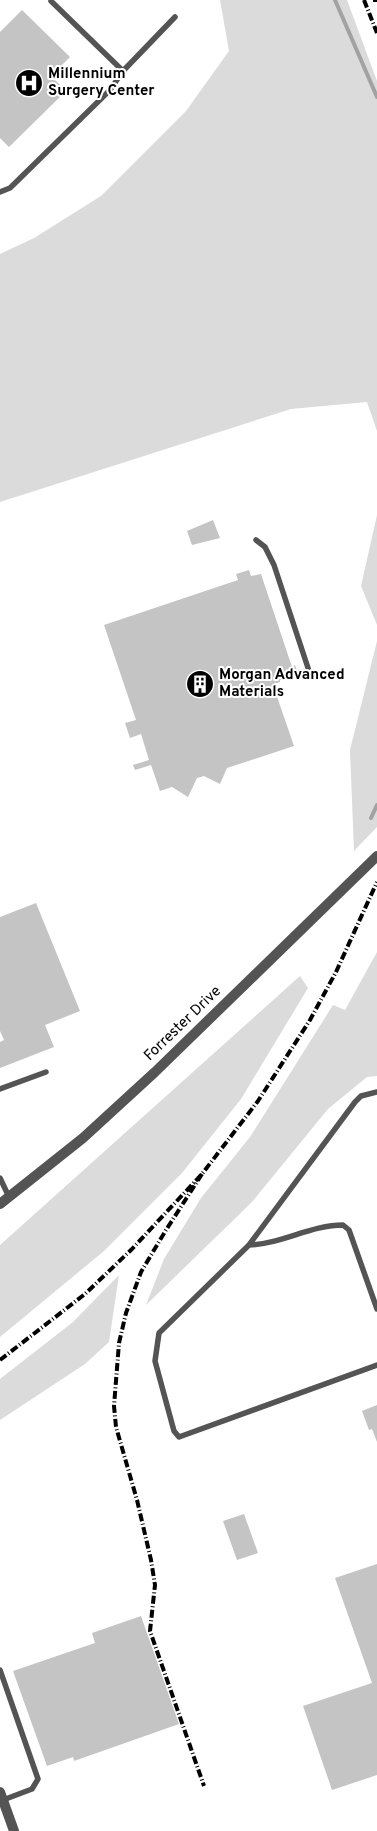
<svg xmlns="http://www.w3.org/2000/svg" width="377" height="1831" viewBox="0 0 377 1831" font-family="Overpass,sans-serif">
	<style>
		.green { fill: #dbdbdb }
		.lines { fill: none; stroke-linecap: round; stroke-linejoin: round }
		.stream { stroke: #a2a2a2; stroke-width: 4 }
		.building { fill: #c4c4c4 }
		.service { stroke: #545454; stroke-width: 5.5 }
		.minor { stroke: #545454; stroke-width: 10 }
		.tertiary { stroke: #545454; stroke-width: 10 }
		.rail { stroke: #000; stroke-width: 4; stroke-dasharray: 8 2.5 1 2.5; stroke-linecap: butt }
		.labels { text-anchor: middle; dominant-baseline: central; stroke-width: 4; stroke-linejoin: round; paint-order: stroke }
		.poi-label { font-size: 15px; font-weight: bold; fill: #000; stroke: #fff; text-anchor: start }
		.street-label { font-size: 15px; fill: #000; stroke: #fff }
	</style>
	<rect width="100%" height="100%" fill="#fff"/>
	<!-- green -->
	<path class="green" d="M220 0H347L377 81V431L367 402 291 409 0 502V254L34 238 101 196 186 111 229 51Z
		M377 515V625L361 586Z
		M377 641V827L354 851 350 750Z
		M377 952V1076L367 1077 328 1109 252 1202 146 1305 164 1259 201 1198 250 1137 333 1005 345 1010Z
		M300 976 308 988 241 1099 182 1173 104 1251 0 1337V1245Z
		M119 1275 109 1342 85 1364 0 1420V1379L73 1322Z"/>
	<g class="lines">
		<!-- stream -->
		<path class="stream" d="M335 0 377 97
			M371 818 377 805"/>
	</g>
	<!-- building -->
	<path class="building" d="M22 10 70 57 51 76 66 91 9 147 0 138V32Z
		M213 520 220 538 192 545 187 531Z
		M249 570 251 576 261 574 292 667 295 665 298 673 280 680V682L273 685 294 746 227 768 220 784 204 776 197 778 188 797 172 787 160 791 151 765 135 770 133 765 149 760 141 734 130 738 125 723 136 720 104 625 238 580 236 574Z
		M36 903 80 1011 45 1025 54 1047 0 1068V1042L4 1040 0 1031V917Z
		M377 1405V1442L372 1429 369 1430 362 1411Z
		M244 1514 258 1553 237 1560 223 1521Z
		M377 1564V1775L332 1790 303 1706 372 1683 335 1578Z
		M141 1616 179 1724 74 1761 73 1757 47 1766 13 1671 95 1643 92 1633Z"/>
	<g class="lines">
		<!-- service -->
		<path class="service" d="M51 1 123 71
			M0 192 10 188 110 90 123 71 175 17
			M256 540 265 547 274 565 311 677
			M0 1089 46 1072
			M377 1092 361 1096 355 1102 249 1245 159 1333 155 1361 174 1431 179 1437 377 1365
			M0 1178 9 1197
			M249 1245C281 1244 311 1225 343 1225L349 1230 377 1309
			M0 1670 38 1779 32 1789 3 1800"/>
		<!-- minor -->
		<path class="minor" d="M0 1792 14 1831"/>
		<!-- tertiary -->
		<path class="tertiary" d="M0 1204 83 1138 155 1072 377 856"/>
		<!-- rail -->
		<path class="rail" d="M364 0 377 33
			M375 0V2
			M202 1174 166 1230 141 1272 126 1313 119 1343 114 1406 116 1427 137 1500 151 1560 155 1585 150 1631 204 1786
			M0 1360 85 1294 132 1249 202 1174 258 1101 310 1020 336 972 377 882"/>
	</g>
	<!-- icons -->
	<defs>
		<g id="hospital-disc" transform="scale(1.4375)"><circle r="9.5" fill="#000" stroke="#fff"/><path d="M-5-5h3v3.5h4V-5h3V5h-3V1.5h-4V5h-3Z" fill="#fff"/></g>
		<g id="building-disc" transform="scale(1.4375)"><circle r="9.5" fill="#000" stroke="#fff"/><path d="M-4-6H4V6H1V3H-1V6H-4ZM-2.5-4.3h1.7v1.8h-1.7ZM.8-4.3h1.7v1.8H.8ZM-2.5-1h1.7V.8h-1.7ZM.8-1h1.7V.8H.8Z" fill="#fff"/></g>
	</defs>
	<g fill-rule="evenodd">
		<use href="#hospital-disc" x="29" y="83"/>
		<use href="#building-disc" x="200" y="684"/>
	</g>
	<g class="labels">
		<!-- poi labels -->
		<g class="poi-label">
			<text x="48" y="74">Millennium<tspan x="48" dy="17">Surgery Center</tspan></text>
			<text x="219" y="675">Morgan Advanced<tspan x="219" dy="17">Materials</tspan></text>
		</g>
		<!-- street labels -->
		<g class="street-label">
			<text transform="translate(183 1024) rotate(-44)">Forrester Drive</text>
		</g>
	</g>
</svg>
